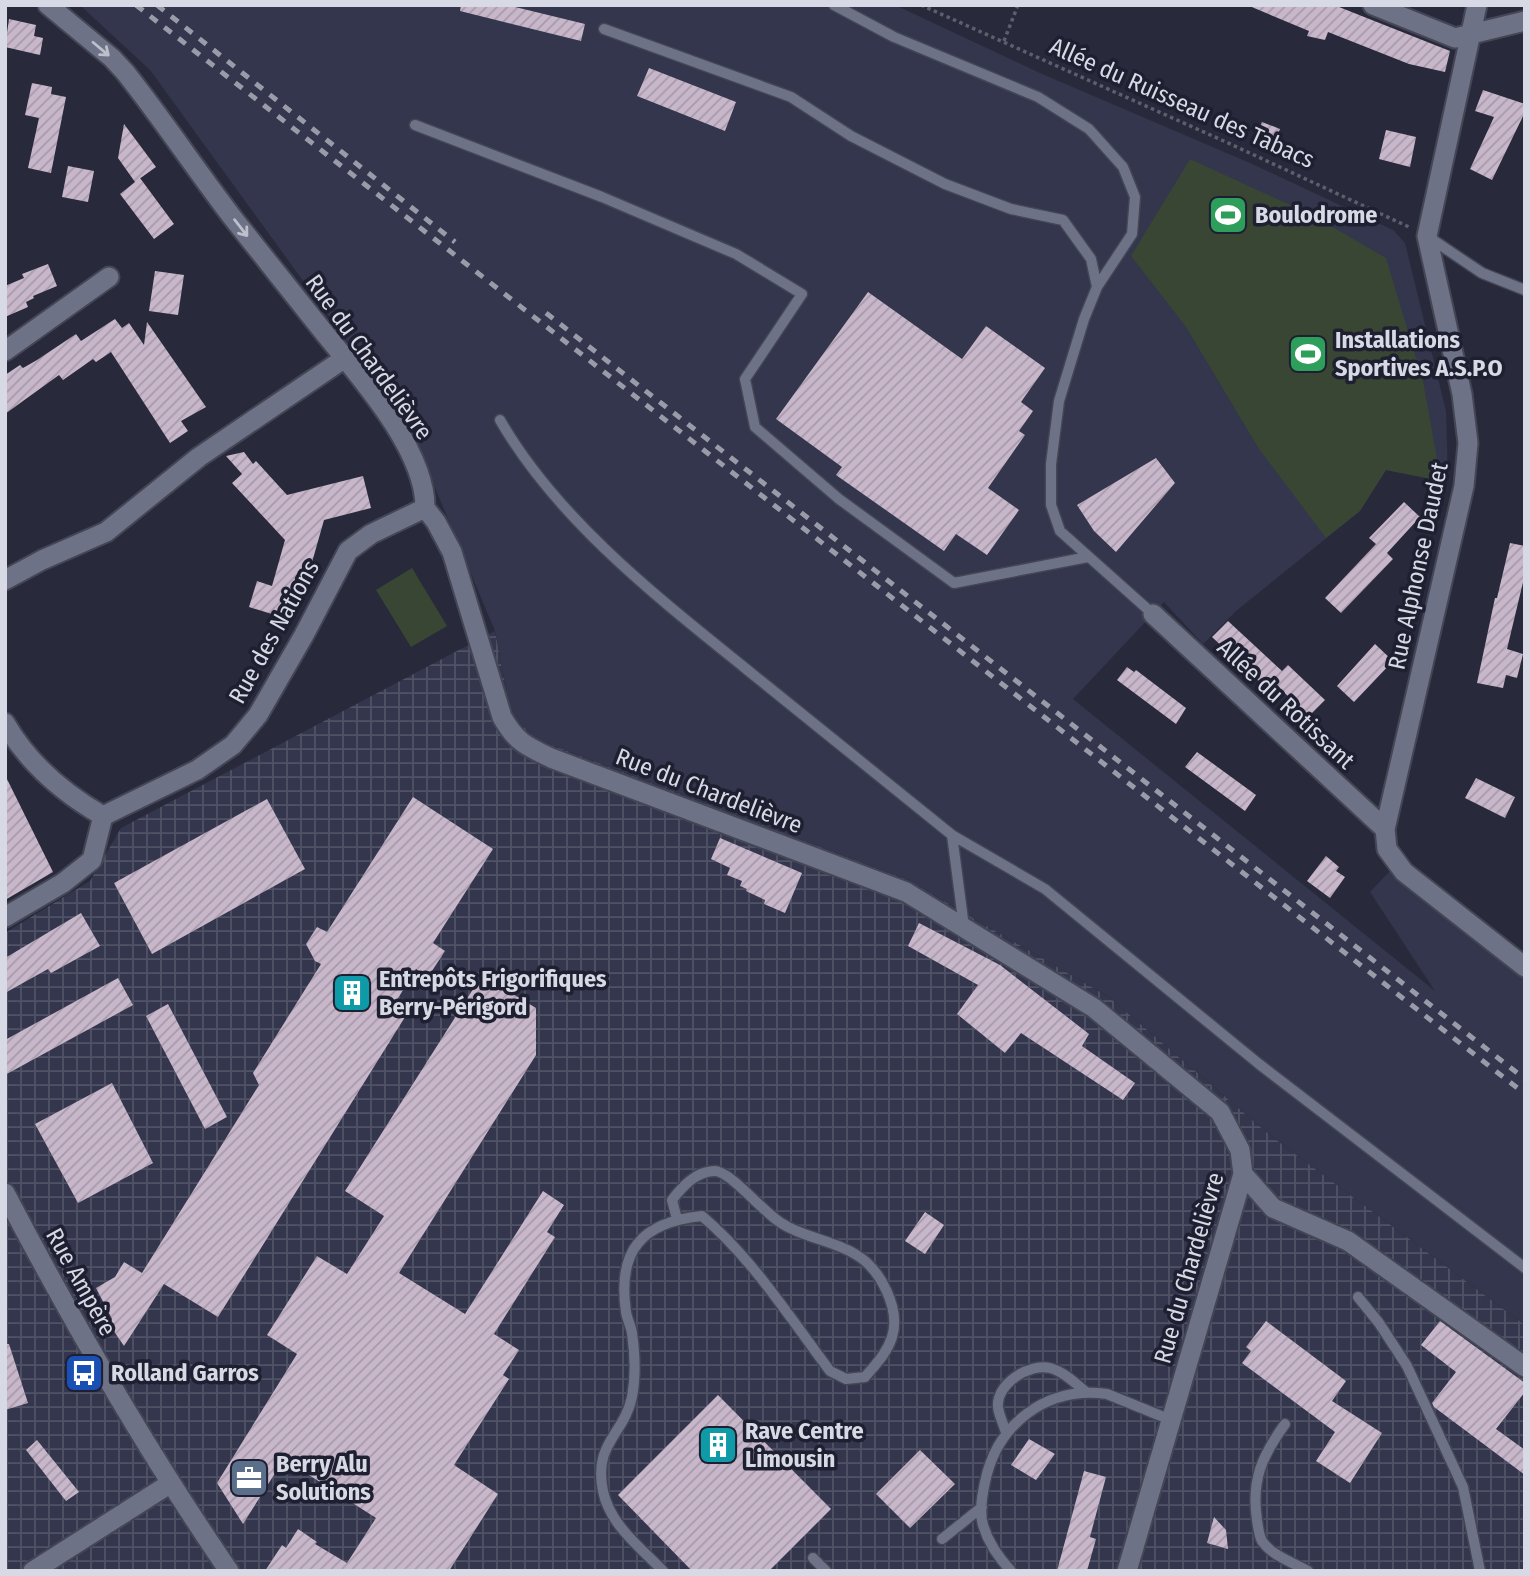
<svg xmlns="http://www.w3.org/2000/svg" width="1530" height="1576" viewBox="0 0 1530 1576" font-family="'Fira Sans Condensed',sans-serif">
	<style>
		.industrial { fill: url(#industrial-grid) }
		.built { fill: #33364c }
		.garden { fill: #384633 }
		.building { fill: url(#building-hatch) }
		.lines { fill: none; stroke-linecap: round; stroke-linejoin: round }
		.service-casing { stroke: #444655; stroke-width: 13 }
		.minor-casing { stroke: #444655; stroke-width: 23 }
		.path { stroke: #5d5f6e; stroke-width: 3.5; stroke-dasharray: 3.5 3.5; stroke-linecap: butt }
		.service { stroke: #6e7286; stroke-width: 10 }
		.minor { stroke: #6e7286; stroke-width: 19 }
		.rail { stroke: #999ba9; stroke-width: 5; stroke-dasharray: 9 9; stroke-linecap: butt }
		.oneway { stroke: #bdbfcc }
		.labels { text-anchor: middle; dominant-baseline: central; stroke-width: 7; stroke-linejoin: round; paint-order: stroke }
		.street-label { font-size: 24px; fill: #d7d9e4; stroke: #1e2032 }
		.poi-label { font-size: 24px; font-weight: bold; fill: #d7d9e4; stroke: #1e2032; text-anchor: start }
	</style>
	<defs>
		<pattern id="industrial-grid" width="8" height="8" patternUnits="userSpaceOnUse" patternTransform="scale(1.75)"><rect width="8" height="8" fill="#33364c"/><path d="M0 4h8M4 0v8" fill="none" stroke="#505266"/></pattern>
		<pattern id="building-hatch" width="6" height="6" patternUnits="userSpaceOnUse" patternTransform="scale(1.75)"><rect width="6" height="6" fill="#c8b7ca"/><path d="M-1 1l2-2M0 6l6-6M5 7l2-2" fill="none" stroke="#a69aa8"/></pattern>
	</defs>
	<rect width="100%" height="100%" fill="#282a3c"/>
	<!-- industrial -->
	<path class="industrial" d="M495 631 511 714 536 739 908 880 1109 997 1270 1135 1525 1325V1571H5V933L90 881 121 828Z"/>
	<!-- built -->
	<path class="built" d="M80 5H895L1040 73 1250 163 1393 230 1405 243 1446 411 1448 482 1386 470 1360 511 1236 611 1203 644 1164 602 1073 699 1435 991 1370 892 1391 870 1525 976V1325L1270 1135 1109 997 908 880 536 739 511 714 495 631 433 483 349 344 150 70Z"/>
	<!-- garden -->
	<path class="garden" d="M1190 159 1312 215 1386 258 1423 381 1441 481 1386 470 1360 511 1326 538 1259 449 1186 327 1131 256Z
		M412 568 447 626 411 647 376 590Z"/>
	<!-- building -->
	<path class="building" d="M461 5H507L585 24 581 41 460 11Z
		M1247 5H1334L1450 51 1445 72 1409 64 1328 32 1325 40 1307 36 1309 31Z
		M9 19 36 25 34 36 43 38 40 55 5 47Z
		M649 68 736 102 725 131 637 96Z
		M32 83 52 87 51 94 66 97 51 173 28 168 39 118 25 115Z
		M1483 90 1525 104V112L1492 180 1470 169 1494 117 1475 111Z
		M1262 122 1280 129 1273 146 1255 138Z
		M124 124 156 167 135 182 118 158Z
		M1386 130 1416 137 1410 167 1379 159Z
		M68 166 94 171 88 202 62 197Z
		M140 178 174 224 154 239 120 194Z
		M48 264 57 286 33 296 34 298 26 302 28 307 5 317V286L24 278 22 274Z
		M155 271 184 275 178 315 149 311Z
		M868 292 962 359 986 326 1045 368 1021 402 1033 411 1019 431 1025 435 988 488 1019 510 987 555 956 534 944 551 836 475 842 467 776 419Z
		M115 319 122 328 129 323 144 345 147 322 206 407 181 421 188 431 170 443 111 352 96 362 93 359 63 380 59 375 5 414V375L20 365 23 368 37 360 76 334 81 341Z
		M244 452 253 464 256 461 287 495 363 476 371 508 324 520 303 594 296 592 288 619 249 607 257 581 272 586 285 540 232 483 242 474 226 456Z
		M1156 458 1175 483 1116 552 1094 531 1077 505Z
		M1404 502 1420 517 1387 553 1393 559 1341 613 1325 598 1376 544 1369 538Z
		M1510 543 1525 546V574L1507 649 1523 654 1517 678 1506 675 1503 688 1477 683 1495 598H1497Z
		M1228 621 1282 671 1288 665 1325 700 1309 716 1273 682 1267 689 1212 637Z
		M1375 644 1393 661 1354 702 1337 686Z
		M1127 667 1134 672 1136 670 1186 708 1176 724 1117 680Z
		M1197 752 1256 795 1245 811 1185 767Z
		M5 775 53 872 5 900Z
		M1476 778 1515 797 1505 818 1465 798Z
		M413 797 493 849 433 943 445 951 428 977 416 969 392 1008 405 1017 218 1317 164 1284 124 1346 109 1324 112 1319 96 1288 115 1277 124 1262 142 1273 259 1085 253 1073 321 964 315 961 306 944 317 927 327 932Z
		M267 799 305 869 152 954 114 883Z
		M720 838 802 873 785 913 764 904 765 900 746 891 747 889 740 886 742 881 727 875 730 868 711 859Z
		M1326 856 1339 867 1336 871 1345 877 1330 898 1307 881Z
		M81 913 100 946 51 973 48 969 5 993V958Z
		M919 923 1000 965 1089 1034 1082 1046 1135 1083 1123 1100 1021 1033 1005 1053 957 1014 978 985 908 946Z
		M482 975 536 1008V1055L399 1273 465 1314 543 1191 564 1205 547 1232 555 1237 494 1334 519 1350 503 1375 509 1379 454 1465 498 1494 449 1571H265L282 1545 286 1548 298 1529 317 1542 315 1544 347 1563 376 1518 284 1459 243 1524 217 1483 297 1354 267 1335 317 1256 347 1274 384 1216 345 1191Z
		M118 978 133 1005 5 1075V1040Z
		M168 1004 227 1117 205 1129 146 1016Z
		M112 1083 153 1163 78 1203 35 1124Z
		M925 1212 944 1225 925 1254 905 1241Z
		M1266 1321 1346 1381 1332 1401 1382 1433 1350 1483 1316 1461 1335 1432 1242 1363 1251 1351 1246 1347Z
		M1440 1321 1525 1383V1392L1496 1429 1525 1450V1475L1434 1407 1432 1403 1456 1372 1421 1345Z
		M5 1344H9L28 1403 5 1410Z
		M718 1395 831 1509 769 1571H692L618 1495Z
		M1029 1439 1055 1454 1036 1480 1011 1465Z
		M37 1440 79 1492 66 1501 26 1450Z
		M920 1450 955 1484 910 1528 876 1494Z
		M1084 1471 1106 1477 1090 1537 1096 1539 1087 1571H1057Z
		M1214 1517 1226 1530 1228 1549 1207 1543Z"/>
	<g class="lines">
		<!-- service casing -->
		<g class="service-casing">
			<path id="service" d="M834 5 894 37 1038 97 1089 129 1123 167 1135 197 1132 234 1097 287
				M604 29 791 97 851 136 945 184 1011 209 1063 220 1091 259 1097 287 1084 319 1059 401 1051 464V505L1060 531 1153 614
				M415 125 602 197 736 254 802 294 745 379 755 427 839 499 954 583 1088 557
				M1430 238 1482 273 1525 290
				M500 420C557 519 657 597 745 668 814 724 883 779 952 835L964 927
				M952 835 1045 889 1259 1064 1525 1268
				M1358 1297 1379 1323 1407 1366 1463 1487 1480 1571
				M1285 1424C1262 1456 1251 1480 1257 1520 1258 1527 1259 1536 1262 1541 1272 1556 1294 1563 1308 1571
				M1006 1433C1004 1425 999 1416 998 1407 996 1384 1029 1363 1050 1368 1063 1371 1076 1384 1087 1393
				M942 1539 982 1507
				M813 1558 826 1571
				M663 1571C640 1547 610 1525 603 1491 593 1443 624 1435 632 1397 636 1376 635 1354 632 1333 631 1326 627 1319 626 1312 617 1250 642 1222 702 1216 753 1259 790 1318 830 1371L846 1379 865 1377C876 1364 887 1353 892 1337 901 1309 880 1268 855 1254 832 1240 804 1238 781 1223 764 1213 730 1171 715 1171 696 1171 682 1187 672 1200L677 1219
				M1011 1571C999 1558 988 1542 983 1525 979 1512 982 1496 985 1482 997 1424 1046 1386 1107 1394L1171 1420"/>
		</g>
		<!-- minor casing -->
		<g class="minor-casing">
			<path id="minor" d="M48 5 112 58 125 72C164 121 198 173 236 222 266 260 296 297 326 335 361 378 426 451 425 508L436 522 452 552 502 717C516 742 526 746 551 758L906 892 1094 1008 1220 1112 1240 1150 1243 1174 1127 1571
				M1373 5 1455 38 1525 21
				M1477 5 1427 236 1462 394 1468 443 1464 486 1385 829 1387 849 1404 872 1525 967
				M5 351 109 277
				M5 580 42 560 106 532 199 457 345 358
				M1153 614 1385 829
				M5 723C28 763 63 793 103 816L197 770 233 745 258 715 304 635 348 551 371 534 425 508
				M5 917 63 883 92 860 103 816
				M1243 1174 1273 1208 1348 1241 1525 1367
				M5 1193C73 1323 146 1450 229 1571
				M33 1571 171 1483"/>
		</g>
		<!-- path -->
		<path class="path" d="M921 5 1226 142 1409 227
			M1004 41 1018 5"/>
		<!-- service -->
		<use href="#service" class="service"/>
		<!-- minor -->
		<use href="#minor" class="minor"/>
		<!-- rail -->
		<path class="rail" d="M136 5 1525 1094
			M157 5 455 242
			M546 313 1525 1079"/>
	</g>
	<!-- one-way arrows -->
	<defs><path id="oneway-shaft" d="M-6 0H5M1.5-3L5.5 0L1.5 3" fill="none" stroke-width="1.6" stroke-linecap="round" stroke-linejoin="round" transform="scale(1.75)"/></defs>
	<g class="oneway">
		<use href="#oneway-shaft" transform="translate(101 49) rotate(40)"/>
		<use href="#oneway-shaft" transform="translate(241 228) rotate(52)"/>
	</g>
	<!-- icons -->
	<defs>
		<g id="stadium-square" transform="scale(2.0125)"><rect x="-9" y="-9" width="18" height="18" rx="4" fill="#2e9e5b" stroke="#1e2032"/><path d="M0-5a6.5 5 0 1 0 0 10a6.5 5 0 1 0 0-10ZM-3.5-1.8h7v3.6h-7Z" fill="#fff"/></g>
		<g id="building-square" transform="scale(2.0125)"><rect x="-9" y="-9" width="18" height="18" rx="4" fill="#0f9aa8" stroke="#1e2032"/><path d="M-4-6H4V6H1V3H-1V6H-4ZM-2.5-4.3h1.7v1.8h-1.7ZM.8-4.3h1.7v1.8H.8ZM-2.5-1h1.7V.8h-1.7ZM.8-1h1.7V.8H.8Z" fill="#fff"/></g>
		<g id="bus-square" transform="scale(2.0125)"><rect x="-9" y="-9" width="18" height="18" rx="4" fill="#1a4fb4" stroke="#1e2032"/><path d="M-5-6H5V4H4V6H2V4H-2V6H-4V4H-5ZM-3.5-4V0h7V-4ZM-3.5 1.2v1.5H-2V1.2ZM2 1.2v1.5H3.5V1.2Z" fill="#fff"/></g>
		<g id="office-square" transform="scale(2.0125)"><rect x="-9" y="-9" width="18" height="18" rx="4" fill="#5c6f8a" stroke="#1e2032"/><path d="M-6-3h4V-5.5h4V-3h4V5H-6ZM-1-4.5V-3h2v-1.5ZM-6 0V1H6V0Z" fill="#fff"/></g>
	</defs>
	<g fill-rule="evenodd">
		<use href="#stadium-square" x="1228" y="215"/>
		<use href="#stadium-square" x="1308" y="354"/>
		<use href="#building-square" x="352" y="993"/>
		<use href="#bus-square" x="84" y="1373"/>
		<use href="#building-square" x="718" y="1445"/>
		<use href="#office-square" x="249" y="1478"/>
	</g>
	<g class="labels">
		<!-- street labels -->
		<g class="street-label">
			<text transform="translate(1182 103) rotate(24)">Allée du Ruisseau des Tabacs</text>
			<text transform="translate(369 357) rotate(54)">Rue du Chardelièvre</text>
			<text transform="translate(1418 566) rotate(-78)">Rue Alphonse Daudet</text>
			<text transform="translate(274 632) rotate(-61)">Rue des Nations</text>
			<text transform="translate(1286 704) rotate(43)">Allée du Rotissant</text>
			<text transform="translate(709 791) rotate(21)">Rue du Chardelièvre</text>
			<text transform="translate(1189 1268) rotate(-74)">Rue du Chardelièvre</text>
			<text transform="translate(81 1282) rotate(61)">Rue Ampère</text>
		</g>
		<!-- poi labels -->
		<g class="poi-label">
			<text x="1255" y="215">Boulodrome</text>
			<text x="1335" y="340">Installations<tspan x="1335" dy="28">Sportives A.S.P.O</tspan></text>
			<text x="379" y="979">Entrepôts Frigorifiques<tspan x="379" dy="28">Berry-Périgord</tspan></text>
			<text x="111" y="1373">Rolland Garros</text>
			<text x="745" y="1431">Rave Centre<tspan x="745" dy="28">Limousin</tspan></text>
			<text x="276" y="1464">Berry Alu<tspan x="276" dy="28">Solutions</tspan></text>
		</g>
	</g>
	<!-- border -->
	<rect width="1530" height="1576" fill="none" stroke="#d7d9e4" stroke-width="14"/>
</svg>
